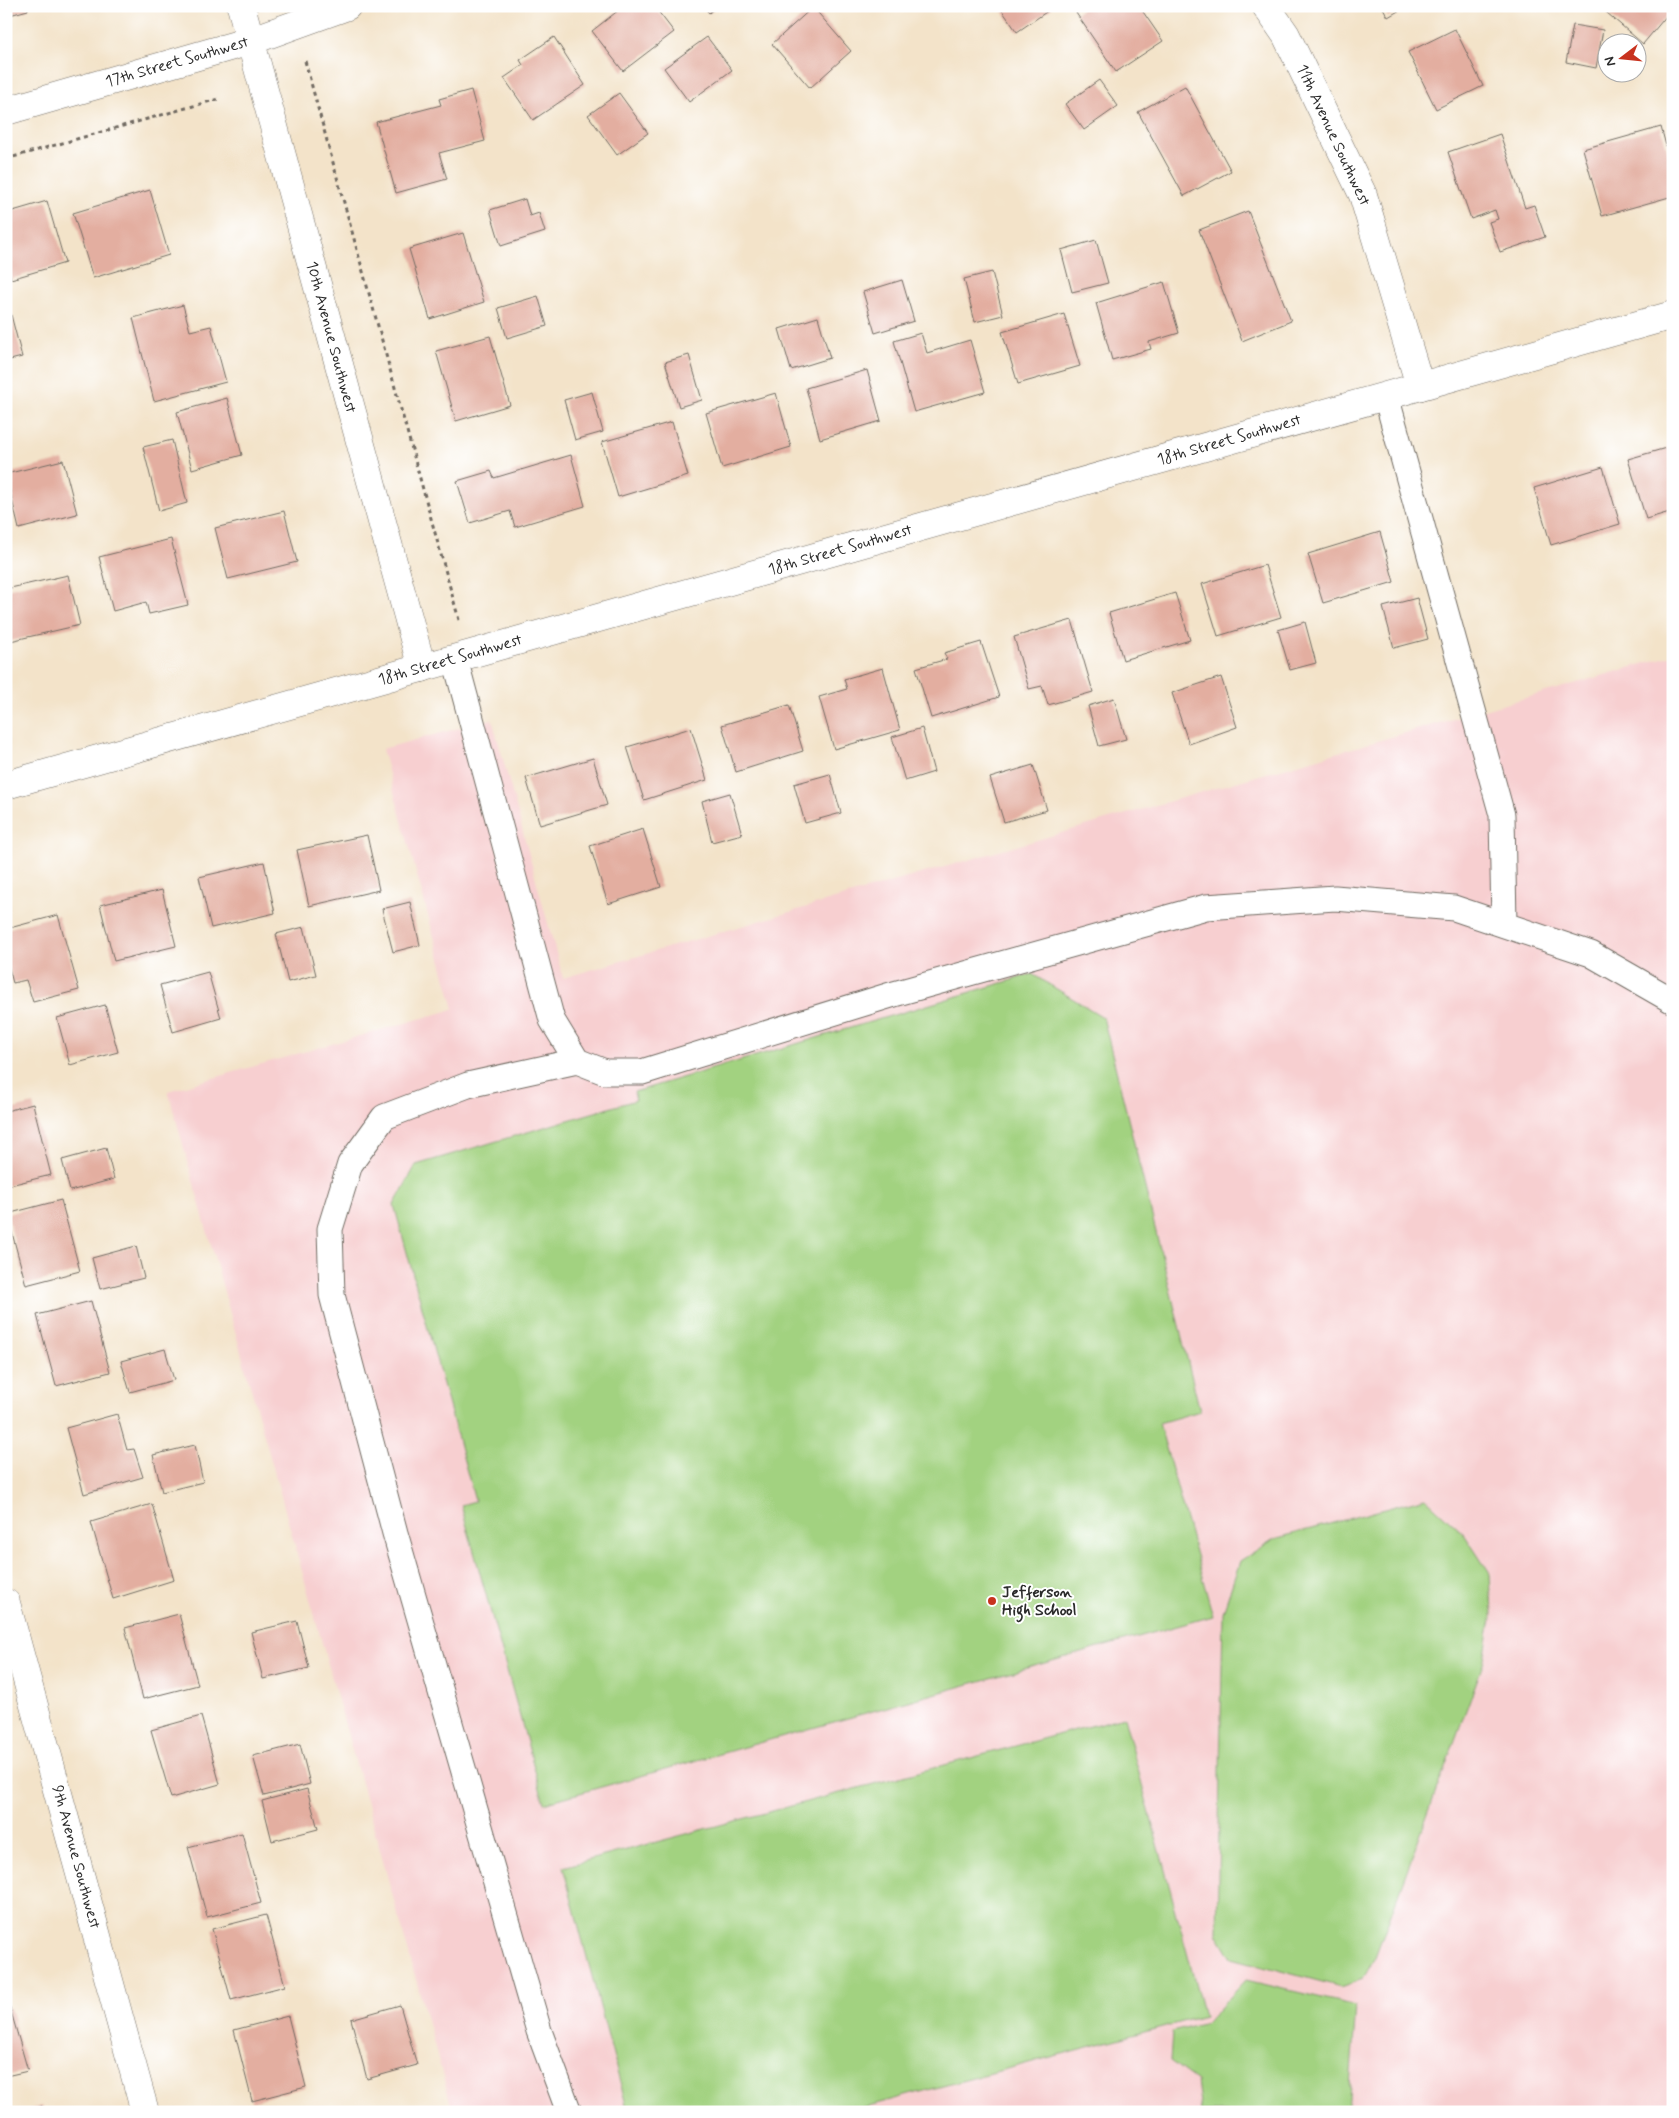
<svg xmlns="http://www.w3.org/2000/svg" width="1679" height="2118" viewBox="0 0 1679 2118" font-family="Mynerve,sans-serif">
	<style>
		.built { fill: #f7cfd0 }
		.green { fill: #a2d280; stroke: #667e56 }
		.building { fill: #e3aea0 }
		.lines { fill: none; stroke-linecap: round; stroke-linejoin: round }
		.service-casing { stroke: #716b62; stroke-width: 27 }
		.minor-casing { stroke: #716b62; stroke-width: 29 }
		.tertiary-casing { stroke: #716b62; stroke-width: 29 }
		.path { stroke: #716b62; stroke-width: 3; stroke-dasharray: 4 4; stroke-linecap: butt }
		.service { stroke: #fff; stroke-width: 25 }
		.minor { stroke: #fff; stroke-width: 28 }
		.tertiary { stroke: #fff; stroke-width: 28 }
		.poi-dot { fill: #c8321e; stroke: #fff; stroke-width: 2 }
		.labels { text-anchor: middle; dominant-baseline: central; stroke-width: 4; stroke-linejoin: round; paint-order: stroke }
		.street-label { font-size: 16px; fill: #2b2b2b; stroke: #fff }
		.poi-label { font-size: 16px; font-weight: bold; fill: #2b2b2b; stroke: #fff; text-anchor: start }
	</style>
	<rect width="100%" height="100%" fill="#fff"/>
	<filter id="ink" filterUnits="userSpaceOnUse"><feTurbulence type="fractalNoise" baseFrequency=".02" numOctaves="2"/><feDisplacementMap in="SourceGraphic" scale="10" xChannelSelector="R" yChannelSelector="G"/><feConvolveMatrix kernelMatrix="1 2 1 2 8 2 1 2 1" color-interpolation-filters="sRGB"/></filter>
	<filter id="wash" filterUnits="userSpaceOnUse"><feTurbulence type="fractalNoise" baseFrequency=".0096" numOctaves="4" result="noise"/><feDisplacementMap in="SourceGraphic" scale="20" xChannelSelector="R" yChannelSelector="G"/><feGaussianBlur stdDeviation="1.12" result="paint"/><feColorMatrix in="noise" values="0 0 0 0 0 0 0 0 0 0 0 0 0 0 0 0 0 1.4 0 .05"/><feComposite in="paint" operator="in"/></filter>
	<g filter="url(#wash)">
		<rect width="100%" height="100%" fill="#f3e3c9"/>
		<!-- built -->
		<path class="built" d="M1673 655V2112H453L168 1091 454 1009 382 749 492 719 563 978Z"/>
		<!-- green -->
		<path class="green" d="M1032 974 1103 1017 1200 1411 1159 1423 1213 1616 544 1803 461 1505 475 1501 394 1205 416 1165 636 1100 634 1092Z
			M1425 1498 1464 1534 1490 1574 1492 1614 1483 1664 1375 1957 1363 1979 1341 1987 1232 1958 1217 1933 1223 1612 1240 1561 1274 1539Z
			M1124 1717 1204 2016 846 2112H628L563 1867Z
			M1246 1980 1356 2006 1348 2112H1201L1197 2081 1170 2061 1172 2032 1206 2023Z"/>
		<g id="blocks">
			<!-- building -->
			<path class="building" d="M6 6H27L28 10 6 16Z
				M624 6H654L674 32 623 71 592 31Z
				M703 6H717L709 13Z
				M999 6H1050L1052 8 1017 32Z
				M1086 6H1139L1163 41 1116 72 1076 13Z
				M1382 6H1407L1388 17Z
				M1599 6H1673V8L1643 44Z
				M813 7 851 51 810 88 772 44Z
				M1573 25 1603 30 1596 68 1566 62Z
				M1455 29 1483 86 1436 109 1408 52Z
				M554 37 585 85 533 120 504 78 523 65 520 60Z
				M707 37 732 70 689 102 664 68Z
				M1099 80 1118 106 1084 130 1065 104Z
				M1185 86 1231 171 1184 196 1138 112Z
				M471 90 485 141 439 153 447 179 396 193 376 122 441 105 439 99Z
				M619 93 648 133 617 155 588 115Z
				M1661 127 1673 172V196L1602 216 1583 149Z
				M1500 134 1525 208 1534 205 1545 237 1500 252 1489 222 1498 219 1495 210 1471 219 1448 152Z
				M150 190 169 255 93 278 73 213Z
				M525 199 530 216 539 213 545 232 501 246 490 210Z
				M47 201 65 263 11 279 6 261V213Z
				M1248 211 1291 321 1242 341 1199 230Z
				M463 233 484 302 430 319 409 249Z
				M1096 240 1108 283 1072 292 1061 250Z
				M992 272 1003 315 975 322 964 279Z
				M902 280 914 321 875 333 863 292Z
				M1164 282 1179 333 1149 342 1151 349 1112 360 1096 303Z
				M538 296 547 326 507 338 498 308Z
				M183 305 190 331 211 326 226 382 154 401 133 318Z
				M10 311 22 357 6 361V312Z
				M1064 314 1080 366 1018 384 1002 332Z
				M818 317 830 358 791 370 779 329Z
				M921 333 927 353 970 340 985 392 914 412 894 341Z
				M490 336 510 405 456 421 436 351Z
				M689 355 702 400 679 407 665 362Z
				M867 370 881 421 820 439 806 388Z
				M592 392 603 432 575 440 564 400Z
				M776 393 791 447 722 468 706 413Z
				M227 398 242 455 192 469 177 412Z
				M672 422 688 476 618 497 602 442Z
				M172 440 187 503 159 511 143 447Z
				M1673 446V511L1646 519 1628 459Z
				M571 455 585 506 515 527 510 511 470 523 457 481 491 471 494 478Z
				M63 460 77 514 19 529 6 474Z
				M1603 467 1620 524 1551 545 1534 488Z
				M284 511 297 562 228 579 215 528Z
				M1380 532 1394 582 1323 603 1308 554Z
				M171 539 188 605 149 614 146 602 113 611 99 557Z
				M1265 565 1281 617 1218 636 1202 584Z
				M68 575 80 625 6 642V589Z
				M1175 593 1190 640 1123 660 1109 613Z
				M1417 598 1428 639 1394 648 1383 607Z
				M1072 620 1093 692 1048 705 1042 686 1029 689 1014 637Z
				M1305 622 1316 663 1290 670 1278 630Z
				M981 642 999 697 931 718 916 668 947 659 944 653Z
				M883 668 900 730 834 749 819 697 847 689 844 679Z
				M1221 677 1237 727 1189 744 1172 693Z
				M1114 698 1126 739 1099 746 1088 706Z
				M789 705 803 751 736 772 722 725Z
				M691 728 707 780 644 800 627 747Z
				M922 728 934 772 905 781 892 737Z
				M593 758 607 805 540 825 526 778Z
				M1033 765 1047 810 1004 822 990 778Z
				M830 774 841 813 805 823 794 784Z
				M730 793 742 834 712 842 702 801Z
				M643 829 661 887 608 904 590 846Z
				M367 835 379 890 309 906 297 850Z
				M264 862 275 913 211 928 199 877Z
				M162 890 176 946 114 961 100 905Z
				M410 902 420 945 393 952 382 909Z
				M58 915 79 990 33 1002 26 980 13 983 6 957V929Z
				M304 927 316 975 288 982 276 934Z
				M208 972 221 1018 173 1032 160 985Z
				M105 1005 118 1052 70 1065 57 1018Z
				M33 1104 51 1175 6 1186V1111Z
				M106 1148 114 1179 70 1191 62 1160Z
				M61 1200 80 1271 26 1285 7 1214Z
				M136 1246 144 1278 100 1289 92 1258Z
				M91 1301 110 1372 56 1386 37 1315Z
				M165 1349 174 1380 130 1392 121 1361Z
				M117 1414 127 1450 134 1449 143 1477 84 1494 66 1428Z
				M195 1445 203 1482 162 1492 153 1455Z
				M152 1504 174 1580 113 1599 91 1522Z
				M179 1614 198 1685 143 1699 125 1628Z
				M297 1621 309 1668 263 1679 251 1632Z
				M201 1716 220 1784 171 1798 151 1730Z
				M300 1744 310 1784 264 1796 253 1756Z
				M307 1789 318 1829 272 1841 262 1801Z
				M242 1833 261 1903 207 1917 188 1847Z
				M266 1915 285 1986 231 2000 212 1929Z
				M400 2005 417 2065 367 2079 351 2019Z
				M10 2008 28 2071 6 2076V2009Z
				M288 2016 306 2087 252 2101 234 2030Z
				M42 2106 44 2112H25V2111Z"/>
		</g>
	</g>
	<g filter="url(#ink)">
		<use href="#blocks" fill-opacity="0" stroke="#716b62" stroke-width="1"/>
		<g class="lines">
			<!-- service casing -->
			<g class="service-casing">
				<path id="service" d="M1386 396 1502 815 1504 924
					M455 659 552 1020 577 1061
					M569 2112 539 2031 395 1533 332 1295 330 1229 350 1164 384 1117 468 1085 577 1061 605 1072H642L894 994 1206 907 1335 898 1454 908 1591 954 1673 1001"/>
			</g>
			<!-- minor casing -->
			<g class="minor-casing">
				<path id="minor" d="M241 6 422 668
					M1266 6 1286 35 1363 195 1420 386
					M6 111 250 41 347 6
					M6 1603 145 2112"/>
			</g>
			<!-- tertiary casing -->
			<g class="tertiary-casing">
				<path id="tertiary" d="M6 785 1673 315"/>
			</g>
			<!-- path -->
			<path class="path" d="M305 61 459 620
				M6 159 218 99"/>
			<!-- service -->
			<use href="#service" class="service"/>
			<!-- minor -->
			<use href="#minor" class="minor"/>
			<!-- tertiary -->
			<use href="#tertiary" class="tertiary"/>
		</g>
	</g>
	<!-- markers -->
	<circle class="poi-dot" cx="992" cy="1601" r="5"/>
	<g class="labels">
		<!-- street labels -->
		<g class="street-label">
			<text transform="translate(177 62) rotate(-16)">17th Street Southwest</text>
			<text transform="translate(1333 135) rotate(65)">11th Avenue Southwest</text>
			<text transform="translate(331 337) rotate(75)">10th Avenue Southwest</text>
			<text transform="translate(1229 440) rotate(-16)">18th Street Southwest</text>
			<text transform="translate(840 550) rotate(-16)">18th Street Southwest</text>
			<text transform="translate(450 660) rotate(-16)">18th Street Southwest</text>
			<text transform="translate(76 1857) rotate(75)">9th Avenue Southwest</text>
		</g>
		<!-- poi labels -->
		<g class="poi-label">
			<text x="1002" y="1592">Jefferson<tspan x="1002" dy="18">High School</tspan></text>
		</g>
	</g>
	<!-- margin -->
	<rect width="1679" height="2118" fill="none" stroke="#fff" stroke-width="25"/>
	<!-- north arrow -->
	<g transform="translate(1622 58) rotate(254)"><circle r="24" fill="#ffffff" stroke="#aaaaaa"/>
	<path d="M0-4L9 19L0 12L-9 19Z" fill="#c8321e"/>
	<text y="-8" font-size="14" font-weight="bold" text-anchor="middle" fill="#2b2b2b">N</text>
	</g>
</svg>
